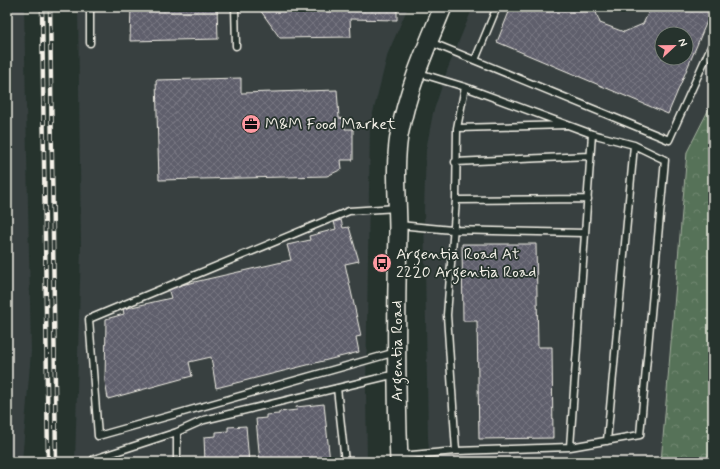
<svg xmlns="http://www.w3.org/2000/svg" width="720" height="469" viewBox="0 0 720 469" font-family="Mynerve,sans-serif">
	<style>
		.built { fill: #374040; fill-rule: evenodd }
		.park { fill: url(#park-crowns); stroke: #a6b2a0 }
		.building { fill: url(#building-cross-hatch); stroke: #f4f1e8; fill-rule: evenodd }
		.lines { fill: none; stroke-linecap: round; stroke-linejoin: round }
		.lane-casing { stroke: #f4f1e8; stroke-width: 9 }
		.secondary-casing { stroke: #f4f1e8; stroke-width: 20 }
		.lane { stroke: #26332d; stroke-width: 6 }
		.secondary { stroke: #26332d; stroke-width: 17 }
		.rail-casing { stroke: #f4f1e8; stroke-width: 4.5 }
		.rail { stroke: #26332d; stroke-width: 3; stroke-dasharray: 9; stroke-linecap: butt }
		.labels { text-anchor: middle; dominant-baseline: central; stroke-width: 3.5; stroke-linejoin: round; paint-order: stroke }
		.poi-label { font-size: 16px; fill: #f4f1e8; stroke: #26332d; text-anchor: start }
		.street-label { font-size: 16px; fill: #f4f1e8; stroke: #26332d }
	</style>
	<defs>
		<pattern id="park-crowns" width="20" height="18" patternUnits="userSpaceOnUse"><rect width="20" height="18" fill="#577258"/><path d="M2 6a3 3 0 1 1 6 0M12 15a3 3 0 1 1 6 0" fill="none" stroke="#708770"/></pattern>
		<pattern id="building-cross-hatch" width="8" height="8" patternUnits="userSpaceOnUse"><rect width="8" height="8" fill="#5f5f6c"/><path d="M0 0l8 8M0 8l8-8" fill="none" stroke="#777681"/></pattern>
	</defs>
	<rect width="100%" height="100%" fill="#26332d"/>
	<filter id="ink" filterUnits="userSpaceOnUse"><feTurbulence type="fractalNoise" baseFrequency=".025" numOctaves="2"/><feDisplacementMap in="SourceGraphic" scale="8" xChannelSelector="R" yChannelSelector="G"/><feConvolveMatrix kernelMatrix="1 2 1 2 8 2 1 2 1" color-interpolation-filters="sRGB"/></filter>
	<g filter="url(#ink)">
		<!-- built -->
		<path class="built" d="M7 7H24L31 352 22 462H7Z
			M78 7H408L388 53 370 125 366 390 367 462H75L81 247Z
			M473 7H713V101L687 152 661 462H430L428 438 424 210 426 150 433 113 448 68ZM662 34H686V58H662Z"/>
		<!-- park -->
		<path class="park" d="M713 101V462H661L687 152Z"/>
		<!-- building -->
		<path class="building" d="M131 7H217L218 39 130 41Z
			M258 7H397V20L350 19 351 37 280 38Z
			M511 7H594L600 23 624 32 643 24 651 7H713L668 114 497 42ZM662 34H686V58H662Z
			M241 78V93L337 90 339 118 345 119V129H353V160H341L342 169 327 176 159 180 156 80Z
			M341 220 343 228 349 227 359 261 345 264 361 336 356 337 359 352 216 388 211 357 189 362 192 376 108 399 105 381 106 319 124 314 123 309 171 298 168 288 291 260 287 245 310 240 309 236 336 229 334 222Z
			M462 244H536L538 347H552L553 438 479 439 477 321H463Z
			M324 404 330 462H260L256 419 266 418V415L279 414V412L297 410 296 407Z
			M246 426 249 462H205L204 437 216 436V432L228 431V427Z"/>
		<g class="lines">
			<!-- lane casing -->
			<g class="lane-casing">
				<path id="lane" d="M235 7 236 46
					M430 42 669 140 713 42
					M90 43V7
					M475 60 497 7
					M457 128 567 125
					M455 162 589 156
					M456 200 588 199
					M399 225 452 230 585 233
					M396 352 98 436 89 319 349 211 397 208
					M337 388 345 462
					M177 432V462
					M607 441 634 145
					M570 447 592 134
					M456 451 447 315 456 200 457 128 465 87
					M400 456 456 451 570 447 640 435 665 160 634 145 592 134 465 87 419 73
					M94 462V459L177 432 204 420 396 374"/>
			</g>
			<!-- secondary casing -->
			<g class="secondary-casing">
				<path id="secondary" d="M399 462C396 385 396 309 398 232 398 200 394 168 399 136 407 91 426 48 443 7"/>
			</g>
			<!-- lane -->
			<use href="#lane" class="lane"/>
			<!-- secondary -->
			<use href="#secondary" class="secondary"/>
			<!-- rail casing -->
			<g class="rail-casing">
				<path id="rail" d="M42 7 48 462
					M50 7 56 462"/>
			</g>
			<!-- rail -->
			<use href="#rail" class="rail"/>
		</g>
	</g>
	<!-- icons -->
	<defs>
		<g id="office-disc" transform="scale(1)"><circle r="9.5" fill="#ff9aa2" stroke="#26332d"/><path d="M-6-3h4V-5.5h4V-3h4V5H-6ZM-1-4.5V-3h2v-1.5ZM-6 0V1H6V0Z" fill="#111"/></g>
		<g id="bus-disc" transform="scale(1)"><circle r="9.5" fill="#ff9aa2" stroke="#26332d"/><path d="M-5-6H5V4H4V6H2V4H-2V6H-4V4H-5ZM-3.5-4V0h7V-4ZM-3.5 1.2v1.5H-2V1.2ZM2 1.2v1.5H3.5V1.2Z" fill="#111"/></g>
	</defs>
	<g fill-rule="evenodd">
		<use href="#office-disc" x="251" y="124"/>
		<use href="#bus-disc" x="382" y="263"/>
	</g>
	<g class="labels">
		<!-- poi labels -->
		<g class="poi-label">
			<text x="265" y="124">M&amp;M Food Market</text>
			<text x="396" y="254">Argentia Road At<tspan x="396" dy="18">2220 Argentia Road</tspan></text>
		</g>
		<!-- street labels -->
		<g class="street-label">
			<text transform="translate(397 351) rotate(-90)">Argentia Road</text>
		</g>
	</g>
	<!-- margin -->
	<rect width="720" height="469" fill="none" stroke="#26332d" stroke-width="24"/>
	<rect x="12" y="12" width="696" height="445" fill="none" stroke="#f4f1e8" stroke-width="1.5" filter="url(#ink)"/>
	<!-- north arrow -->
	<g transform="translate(674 46) rotate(68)"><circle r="19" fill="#26332d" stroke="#787f78"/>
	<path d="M0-3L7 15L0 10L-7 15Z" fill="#ff9aa2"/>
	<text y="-6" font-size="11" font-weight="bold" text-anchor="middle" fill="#f4f1e8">N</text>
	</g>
</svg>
